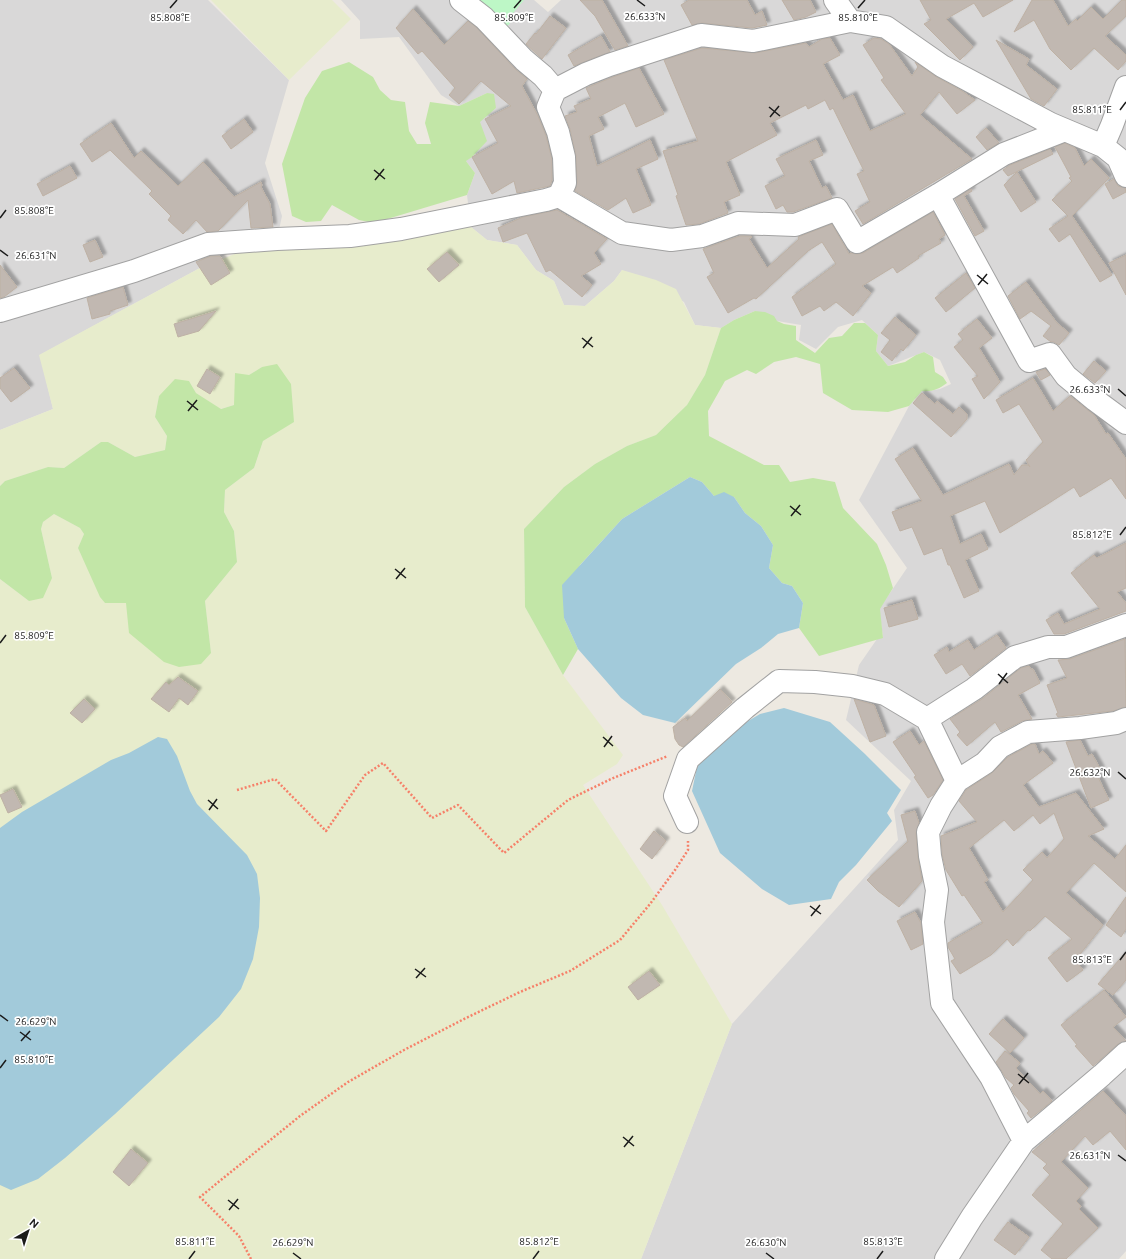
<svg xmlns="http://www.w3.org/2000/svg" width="1126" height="1259" viewBox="0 0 1126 1259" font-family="Ubuntu,sans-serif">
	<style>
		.residential { fill: #d9d8d8 }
		.farmland { fill: #e7eccc; fill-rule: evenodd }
		.grass { fill: #c2e6a7 }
		.park { fill: #bdf7c6 }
		.water { fill: #a2cada }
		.building { fill: #c1b8b1; stroke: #beb1a4; fill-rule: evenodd; filter: url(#shadow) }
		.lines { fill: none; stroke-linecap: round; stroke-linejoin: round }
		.minor-casing { stroke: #a2a2a2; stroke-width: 24 }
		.path { stroke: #f68069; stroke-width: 2.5; stroke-dasharray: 2 2; stroke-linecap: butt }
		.minor { stroke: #fff; stroke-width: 22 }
		.ticks { fill: none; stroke: #1b1b1b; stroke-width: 1.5 }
		.ticks-label { font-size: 10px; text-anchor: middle; fill: #1b1b1b; stroke: #fff; stroke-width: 3.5; stroke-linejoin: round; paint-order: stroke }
	</style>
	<defs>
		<filter id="shadow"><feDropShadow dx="3.5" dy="-3.5" stdDeviation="1" flood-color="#0004"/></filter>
	</defs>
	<rect width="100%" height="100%" fill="#ede9e1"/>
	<!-- residential -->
	<path class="residential" d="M0 0H208L289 80 265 163 282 216 277 239 229 253 198 269 40 355 53 409 0 430Z
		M341 0H534L548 12 561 0H1126V1251L1119 1259H641L732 1024 898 840 894 810 911 781 846 720 859 665 877 639 883 637 879 609 907 568 859 500 909 406 922 391H929L940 389 951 384 940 360 924 352 888 366 876 351 878 335 862 320 838 327 816 349 799 340 801 325 777 321 755 311 734 320 721 328 695 325 684 302 622 270 614 281 585 306 564 305 554 281 536 270 517 245 487 240 471 227 467 195 475 173 466 161 480 121 496 108 487 93 459 106 441 95 399 37 360 39V21Z"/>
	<!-- farmland -->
	<path class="farmland" d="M211 0H332L351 19 289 80Z
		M471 227 487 240 517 245 536 270 554 281 564 305 585 306 614 281 622 270 656 280 676 289 695 325 721 328 705 375 687 405 656 435 627 446 595 464 564 487 524 529 525 607 563 675 623 755 617 764 583 785 662 905 732 1024 641 1259H0V579L29 601 52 578 41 529 43 522 54 514 80 528 84 534 78 548 105 603H126L211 653 205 601 237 562 234 531 224 512 225 490 254 468 263 441 294 421 262 367 249 375 234 405 220 409 196 393 189 381 159 396 155 417 167 436 165 450 135 457 108 442H101L64 468 48 467 5 481 0 486V430L53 409 39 355 198 269 242 251 391 240ZM447 252 458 265 439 282 428 269ZM223 261 230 273 211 285ZM189 319 193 333 178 337 174 324ZM207 369 220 377 210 394 197 386Z"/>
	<!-- grass -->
	<path class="grass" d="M349 62 373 77 380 90 391 100 405 102 409 131 417 144H431L425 123 430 102 459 106 487 93 494 94 496 108 480 122 487 141 472 157 466 161 475 173 467 195 374 223 359 220 332 205 321 221 306 222 292 216 282 164 305 98 322 71Z
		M755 311 765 312 774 316 777 321 784 324 796 326V340L815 353 829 338 842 336 854 323H865L878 335 876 351 888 366 905 362 916 355 924 352 933 357 935 372 943 377 947 383C939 389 932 392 922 391L909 406 888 412 852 410 823 393 820 364 796 357 774 362 756 374 747 370 725 381 708 411 709 436 764 465H779L790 482 813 478 835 482 843 508 877 544 886 565 893 588 880 609 883 638 819 656 799 628 803 603 792 586 782 583 769 568 773 545 761 526 745 513 734 497 714 496 702 482 690 477 622 519 580 565 564 618 578 649 563 675 525 607 524 529 564 487 595 464 627 446 656 435 687 405 705 375 721 328 734 320Z
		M277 364 291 384 294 422 263 441 254 468 225 490 224 512 234 531 237 562 205 601 211 653 201 664 179 667 164 662 129 633 126 603H105L100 597 78 548 84 534 80 528 54 514 43 522 41 529 52 578 43 598 29 601 0 579V486L5 481 48 467 64 468 101 442H108L135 457 165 450 167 436 155 417 159 396 175 379 189 381 196 393 221 409 234 405 235 373 249 375 262 367Z"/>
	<!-- park -->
	<path class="park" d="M480 0H524L513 13 515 17 505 29 475 5Z"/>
	<!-- water -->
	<path class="water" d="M690 477 702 482 714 496 724 492 734 497 745 513 761 526 773 545 769 568 782 583 792 586 803 603 799 628 778 634 761 648 736 664 675 723 643 715 621 698 578 649 564 618 562 585 622 519Z
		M784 708 830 722 865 754 901 790 887 813 892 821 856 865 839 882 831 899 789 905 762 889 720 853 692 791 698 762 726 734 760 714Z
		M158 737 167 739 177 756 190 791 197 804 247 855 257 874 260 898 259 927 253 959 241 989 219 1017 115 1114 65 1158 38 1179 11 1190 0 1185V828L22 812 111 760 129 753Z"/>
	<!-- building -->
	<path class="building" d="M580 0H602L628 46 615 50 595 16Z
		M689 0H747L755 15 762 11 767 25 752 28 702 23 692 25 681 5Z
		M782 0H810L816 12 806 17 794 20Z
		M920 0H1013L983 17 974 3 946 19 973 47 960 60 924 24 931 20Z
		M1032 0H1053L1068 26 1076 19 1077 21 1091 7 1103 19 1122 0H1126V16L1105 36 1126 55V61L1118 70 1094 48 1071 70 1050 49 1034 20 1014 32Z
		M413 9 444 45 468 21 476 27 515 69 527 79 522 86 538 116 546 136 552 159V180L550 186 517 193 514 181 492 194 472 157 498 143 485 119 511 106 481 81 459 104 449 95 455 88 422 51 418 54 396 28Z
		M550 16 566 28 542 59 526 44 535 33 536 34Z
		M601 36 610 52 574 66 568 55Z
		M830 38 840 55 823 64 843 100 853 95 870 131 906 114 881 80 884 78 863 45 874 38 881 39 889 44 912 76 918 67 915 62 935 76 962 91 975 100 957 114 939 92 920 115 972 159 863 224 855 211 870 202 857 174 864 171 833 108 830 110 825 100 808 109 806 105 770 123 777 135 726 162 740 195 724 202 728 213 699 224 686 225 676 196 678 195 663 151 698 141 664 60 702 48 755 53 806 43 809 47 822 39Z
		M996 40 1029 59 1026 65 1057 89 1044 106 1031 99Z
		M639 68 664 114 636 127 625 103 598 117 604 129 589 136 597 166 650 140 658 159 636 169 651 205 633 213 626 198 608 210 575 191 577 183 576 156 570 129 565 116 577 112 574 106 591 99 586 88 613 77Z
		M244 119 253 132 231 149 222 136Z
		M111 123 134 158 141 151 178 186 203 162 234 197 261 182 262 185 261 187 270 204 273 227 251 228 248 200 218 231 207 232 196 220 183 234 168 220 171 216 149 194 152 191 110 150 92 162 80 144Z
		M986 128 999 143 987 150 976 137Z
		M816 140 823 155 809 161 822 188 826 186 832 198 793 212H787L783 205 776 209 765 186 785 176 776 159Z
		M1065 143 1075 148 1084 166 1091 159 1109 178 1072 216 1112 275 1100 282 1070 234 1059 242 1049 229 1068 216 1052 200 1072 181 1069 178 1071 177 1055 147Z
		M1050 149 1053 154 1008 176 1003 170 1010 165Z
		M70 166 77 178 43 196 37 184Z
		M1017 172 1036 202 1021 212 1004 185Z
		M1114 179 1118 186 1125 188 1126 192 1113 199 1105 184Z
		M971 189 972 191 964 196 984 231 975 236 955 199Z
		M557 210 607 239 594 253 601 264 581 276 592 285 582 297 550 270 546 272 527 233 503 242 498 228 523 217Z
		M933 212 945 235 939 239 941 243 918 256 919 258 897 273 893 267 862 286 871 293 853 316 836 302 824 311 820 306 802 316 792 297 836 264 822 242 808 251 756 299 754 298 728 313 707 277 714 273 703 249 740 236H751L752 237 749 239 767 268 799 239 798 237 832 224 849 254 851 253 857 254 863 253Z
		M95 240 103 257 90 262 83 245Z
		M447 252 459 265 439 282 427 269Z
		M1126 255V295L1109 263Z
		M211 256H220L230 273 211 285 196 262Z
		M0 265 17 287 4 297 0 298Z
		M966 273 975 288 946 312 935 298Z
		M1026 282 1057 323 1069 333 1059 345 1054 342H1051L1043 336 1051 326 1031 311 1020 319 1008 296Z
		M123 287 128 305 110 311V314L92 319 87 298Z
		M216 311 199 331 178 337 174 324Z
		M895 317 916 335 903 351 901 349 892 361 881 352 890 340 881 333Z
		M977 319 992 338 979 348 1000 382 984 399 972 379 978 376 954 347 963 340 958 334Z
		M1094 361 1106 371 1095 383 1083 374Z
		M14 368 30 388 11 402 0 388V378Z
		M207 369 220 377 210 394 197 386Z
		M1045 369 1050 375 1041 380 1036 372Z
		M1033 378 1053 411 1070 396 1094 415 1106 434 1108 433 1126 459V499L1111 478 1080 497 1074 487 1046 505 1000 533 985 501 950 516 960 544 981 534 988 549 965 560 979 591 964 598 950 565H948L942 548 924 555 912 527 900 531 892 512 922 501 895 459 913 448 943 495 1009 464 1014 475 1022 465H1028L1030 467 1026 460 1043 442 1019 404 1003 413 996 400Z
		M922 393 935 404 937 401 953 414 959 407 967 414V419L951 437 913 403Z
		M1126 543V588L1117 592 1126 603V611L1064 634H1054L1046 620 1058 613 1064 624 1100 609 1071 573 1094 555 1097 558Z
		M912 600 918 619 889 627 884 608Z
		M997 635 1006 648 970 676 962 664 946 674 934 655 947 647 949 652 968 640 974 650Z
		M1125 639 1126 707 1113 711 1058 717 1056 714 1058 713 1047 685 1067 678 1058 660 1070 659Z
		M1029 666 1031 669H1033L1040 683 1018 695 1032 719 1022 721 1001 732 995 722 967 746 957 735 960 732 950 719 982 699 1021 668Z
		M178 677 198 691 188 705 179 698 169 712 151 699 166 682 169 685Z
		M720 689 732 702 683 747 679 745 675 739 673 727 685 718 687 721Z
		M84 699 95 709 82 723 70 713Z
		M854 699 874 705 886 736 870 742Z
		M910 731 919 745 924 741 943 780 933 795 928 798 914 777 916 776 893 742Z
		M1080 740 1088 756 1092 754 1101 770 1096 773 1109 800 1091 808 1066 742Z
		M1032 744H1035L1039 754 1043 751 1053 763 1023 785 1039 807 1076 793 1104 829 1088 836 1115 859 1126 845V892L1094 863 1066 893 1103 925 1081 953 1074 959 1083 970 1067 982 1048 958 1072 939 1045 916 1030 931 1028 930 1013 946 1007 939 991 955 960 974 951 961 955 959 948 947V943L983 923 964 895 962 896 946 870 942 854 941 836 977 822 959 801 966 790 992 773 1008 757ZM1054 813 1064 839 1047 858 1042 852 1023 870 1033 880 1003 912 984 882 988 880 969 848 1004 820 1014 831 1033 815 1040 824Z
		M13 789 22 807 8 813 0 795Z
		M915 811 919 823 916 833 918 857 922 881 899 907 878 891 867 880 906 843 908 842 901 815Z
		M654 831 666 841 652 859 640 849Z
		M1126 897V929L1121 937 1106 925Z
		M915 912 921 923 923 944 911 950 897 921Z
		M1126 952V980L1113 995 1098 984Z
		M649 971 660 985 638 1000 628 987Z
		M1104 990 1126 1017 1113 1027 1126 1041 1118 1044 1093 1066 1075 1046 1077 1045 1061 1025Z
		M1003 1019 1024 1038 1010 1053 989 1034Z
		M1005 1051 1020 1063 1016 1068 1040 1094 1043 1091 1052 1101 1031 1118 1027 1113 1029 1111 1014 1094 1011 1088 1014 1085 1006 1078 996 1062Z
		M1103 1091 1126 1116V1150L1110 1131 1093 1145 1085 1136 1061 1162 1088 1188 1076 1201 1081 1206 1079 1209 1098 1228 1066 1259H1052L1041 1250 1063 1224 1032 1195 1050 1175 1043 1168 1047 1164 1032 1152Z
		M131 1149 148 1163 129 1186 113 1172Z
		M1008 1222 1029 1237 1015 1255 994 1240Z"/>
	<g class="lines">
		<!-- minor casing -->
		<g class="minor-casing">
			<path id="minor" d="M461 0 484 18 524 60 543 76 555 90
				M835 0 850 21
				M1103 146 1112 125 1126 87
				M938 195 1029 361 1050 354 1066 376 1095 400 1126 423
				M559 196 622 233 671 240 702 236 738 223 795 225 837 209 857 242 938 195 1004 154 1065 130
				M0 311 134 271 208 244 277 239 350 236 401 229 546 200 559 196 565 183 564 157 558 132 548 107 555 90 586 74 609 65 701 35 753 41 850 21 886 27 942 66 1051 124 1103 146 1118 158 1126 176
				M927 719 957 781 941 806 928 832 930 856 937 890 933 922 942 1003 991 1077 1024 1141
				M957 781 985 763 1000 747 1028 732 1080 728 1116 723 1126 719
				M687 822 675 796 688 759 745 708 779 681 815 682 852 686 885 694 927 719 974 689 1015 657 1048 647H1066L1126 625
				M946 1259 972 1217 1024 1141 1102 1075 1126 1053"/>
		</g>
		<!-- path -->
		<path class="path" d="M237 790 275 779 326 831 365 775 383 763 432 818 458 805 504 853 568 800 611 779 668 756
			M251 1259 239 1236 200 1197 300 1116 348 1082 404 1050 466 1018 520 992 570 971 620 940 650 904 675 870 688 850V841"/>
		<!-- minor -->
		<use href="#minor" class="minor"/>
	</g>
	<!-- ticks -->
	<path class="ticks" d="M637 0 645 6M170 8 177 0M514 8 521 0M858 8 865 0M769 107 780 116M1120 110 1126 102M770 117 779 106M374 170 385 179M375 180 384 169M0 218 6 210M0 250 8 256M977 275 988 284M978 285 987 274M582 338 593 347M583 348 592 337M1118 389 1126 396M187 401 198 410M188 411 197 400M790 506 801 515M791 516 800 505M1120 535 1126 527M395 569 406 578M396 579 405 568M0 643 6 635M998 674 1008 683M999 684 1007 673M603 737 613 746M604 747 612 736M1118 772 1126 779M208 800 218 809M209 810 217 799M810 906 821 914M811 916 820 905M1120 960 1126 952M415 969 426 977M416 978 425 968M0 1015 8 1021M20 1032 31 1040M21 1041 30 1031M0 1068 6 1060M1018 1074 1029 1083M1019 1084 1028 1073M623 1137 634 1146M624 1147 633 1136M1118 1155 1126 1161M228 1200 239 1209M229 1210 238 1199M293 1253 301 1259M766 1253 774 1259M189 1259 195 1251M533 1259 539 1251M877 1259 883 1251"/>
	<g class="ticks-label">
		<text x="645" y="20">26.633°N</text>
		<text x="170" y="21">85.808°E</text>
		<text x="514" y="21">85.809°E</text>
		<text x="858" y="21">85.810°E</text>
		<text x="1092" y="113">85.811°E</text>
		<text x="34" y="214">85.808°E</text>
		<text x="36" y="259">26.631°N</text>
		<text x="1090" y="393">26.633°N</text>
		<text x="1092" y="538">85.812°E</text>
		<text x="34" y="639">85.809°E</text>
		<text x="1090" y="776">26.632°N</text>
		<text x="1092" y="963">85.813°E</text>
		<text x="36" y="1025">26.629°N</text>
		<text x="34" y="1063">85.810°E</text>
		<text x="1090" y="1159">26.631°N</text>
		<text x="195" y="1245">85.811°E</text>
		<text x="539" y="1245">85.812°E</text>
		<text x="883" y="1245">85.813°E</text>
		<text x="293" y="1246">26.629°N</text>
		<text x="766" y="1246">26.630°N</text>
	</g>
	<!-- north arrow -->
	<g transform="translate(28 1231) rotate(39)" stroke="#ffffff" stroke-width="3" paint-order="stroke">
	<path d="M0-3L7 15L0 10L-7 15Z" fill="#1b1b1b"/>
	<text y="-6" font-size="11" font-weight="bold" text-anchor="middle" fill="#1b1b1b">N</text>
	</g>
</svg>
